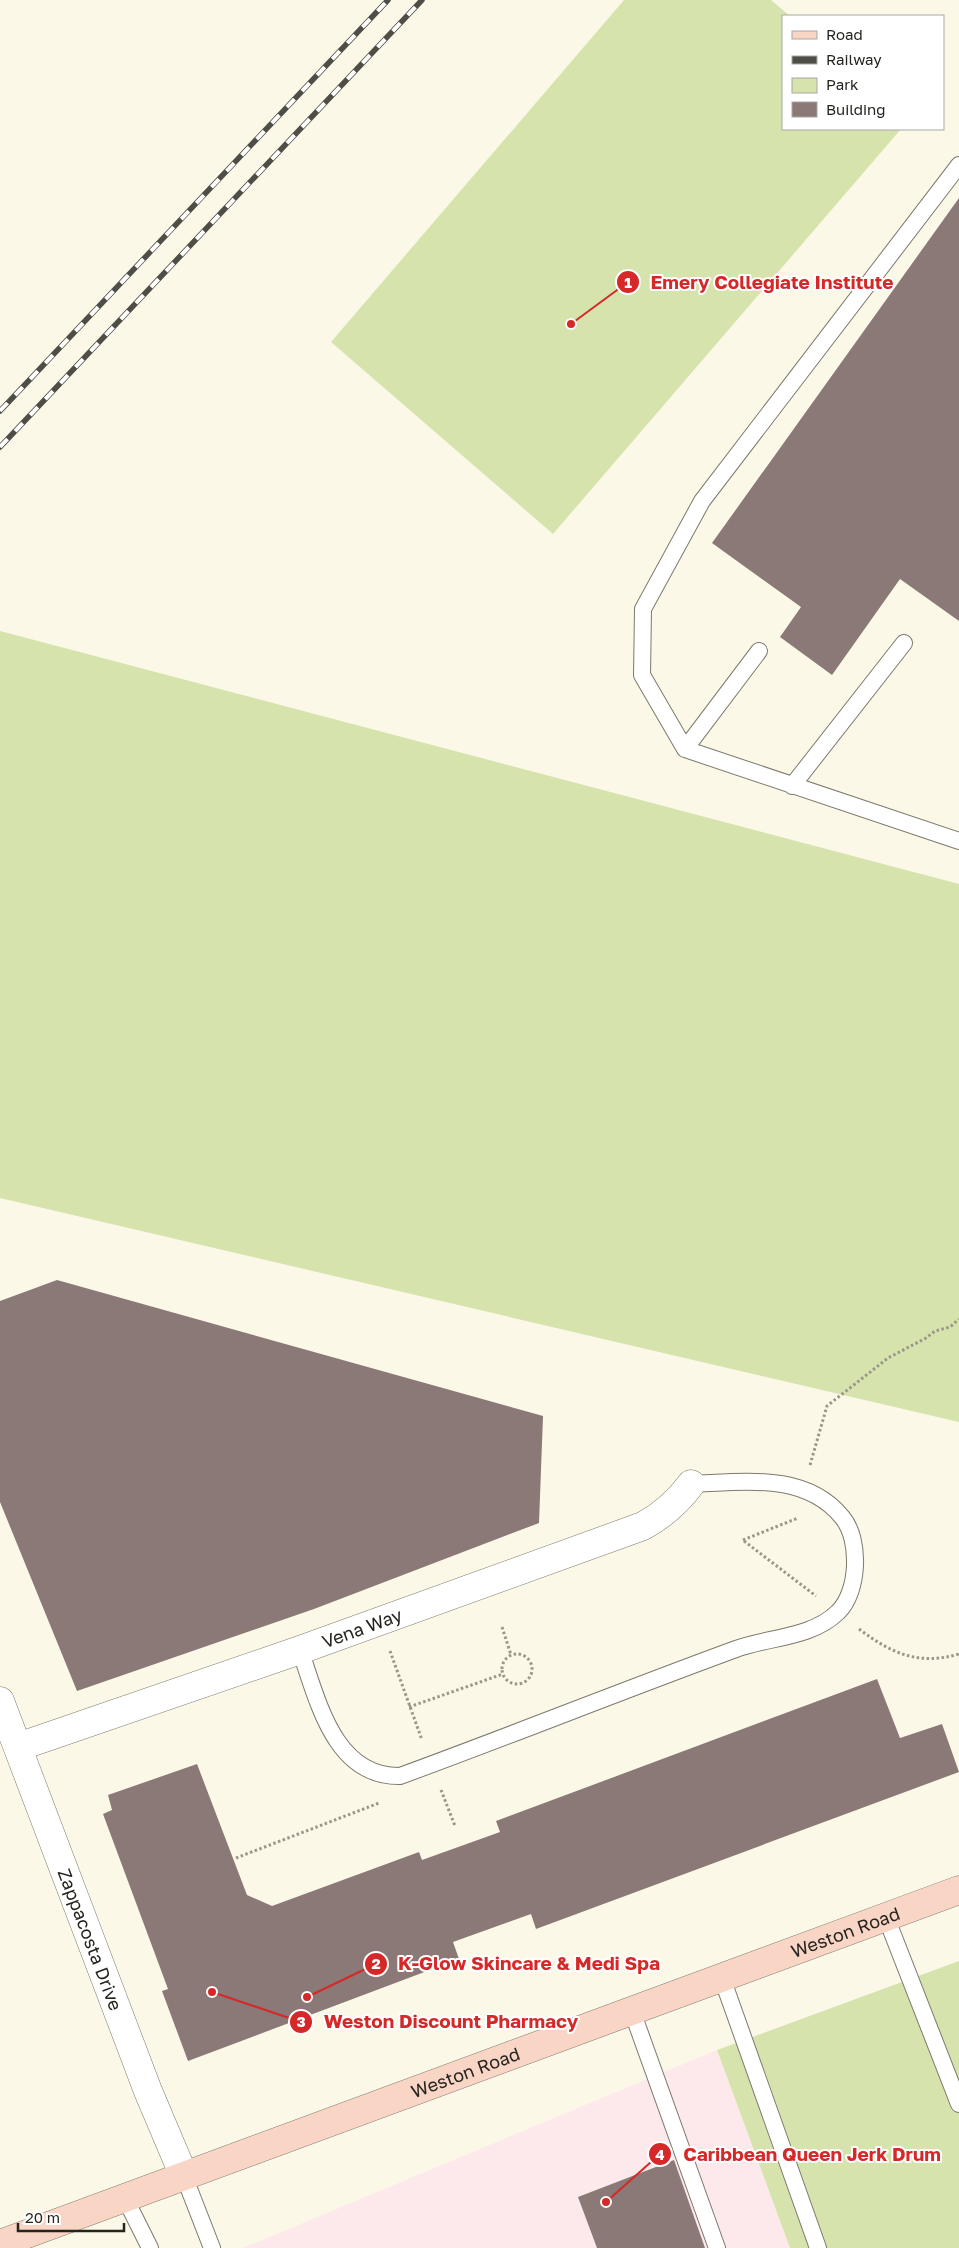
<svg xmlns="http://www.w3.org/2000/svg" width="959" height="2248" viewBox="0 0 959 2248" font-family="'Golos Text',sans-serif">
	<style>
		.commercial { fill: #fde8eb }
		.green { fill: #d6e3ad }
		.building { fill: #8a7977 }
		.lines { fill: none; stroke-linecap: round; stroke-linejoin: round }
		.lane-casing { stroke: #7d796c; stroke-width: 18 }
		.street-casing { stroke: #7d796c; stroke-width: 29 }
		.secondary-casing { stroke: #7d796c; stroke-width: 29 }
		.path { stroke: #99978b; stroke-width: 3; stroke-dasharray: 2.5 2.5; stroke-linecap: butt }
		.lane { stroke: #fff; stroke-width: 16 }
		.street { stroke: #fff; stroke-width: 28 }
		.secondary { stroke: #f9d5c5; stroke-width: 28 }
		.rail-casing { stroke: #4f4e46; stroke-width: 5.5 }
		.rail { stroke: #fff; stroke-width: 4; stroke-dasharray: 11; stroke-linecap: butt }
		.labels { text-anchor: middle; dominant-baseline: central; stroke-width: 4; stroke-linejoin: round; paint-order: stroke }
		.street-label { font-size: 18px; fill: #25241e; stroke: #fff }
		.leader { fill: none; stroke: #d62828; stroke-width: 2 }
		.callout-dot { fill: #d62828; stroke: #fff; stroke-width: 2 }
		.mark-label { font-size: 15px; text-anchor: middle; font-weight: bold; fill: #fff }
		.callout-label { font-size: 19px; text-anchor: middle; font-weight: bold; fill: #d62828; stroke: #fff; stroke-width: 4; stroke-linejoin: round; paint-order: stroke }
	</style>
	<rect width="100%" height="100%" fill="#fcf8e8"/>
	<!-- commercial -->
	<path class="commercial" d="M717 2050 790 2248H243Z"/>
	<!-- green -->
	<path class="green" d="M624 0H771L790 16H783V129H901L553 534 331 342Z
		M0 631 959 884V1422L0 1198Z
		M959 1961V2248H790L717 2050Z"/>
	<!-- building -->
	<path class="building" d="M959 198V621L900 579 832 675 780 637 801 607 712 543Z
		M57 1280 543 1416 539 1523 314 1609 77 1691 0 1502V1301Z
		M877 1679 900 1738 942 1724 959 1772 536 1929 531 1914 453 1942 459 1959 188 2061 162 1991 168 1989 103 1814 112 1810 108 1795 197 1764 247 1895 272 1906 419 1852 422 1860 500 1832 496 1821Z
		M674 2160 705 2248H597L578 2197Z"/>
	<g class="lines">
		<!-- lane casing -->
		<g class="lane-casing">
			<path id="lane" d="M959 165 702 501 643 609 642 675 685 749 959 841
				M685 749 759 651
				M792 786 904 643
				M300 1650C318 1701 334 1777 400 1776 512 1735 624 1690 736 1649 768 1637 812 1638 838 1612 859 1592 861 1539 842 1517 805 1472 744 1482 691 1484
				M886 1917 959 2104
				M722 1978 818 2248
				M632 2011 717 2248
				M184 2176 212 2248
				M125 2198 150 2248"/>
		</g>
		<!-- street casing -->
		<g class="street-casing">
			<g id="street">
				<path id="s1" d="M0 1701 148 2091 184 2176"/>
				<path id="s2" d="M18 1747 300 1650 643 1526C663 1515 677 1503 691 1484"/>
			</g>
		</g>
		<!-- secondary casing -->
		<g class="secondary-casing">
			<g id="secondary">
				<path id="s3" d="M0 2244 959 1890"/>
			</g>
		</g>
		<!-- path -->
		<path class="path" d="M810 1465 827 1406 888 1358 926 1338 935 1331 950 1327 959 1319
			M743 1540 798 1518
			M744 1541 816 1596
			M502 1627 511 1655
			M859 1629C891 1653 918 1666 959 1654
			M390 1651 422 1740
			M502 1669a15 15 0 1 1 30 0a15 15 0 1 1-30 0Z
			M409 1707 503 1674
			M441 1790 455 1826
			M236 1858 379 1803"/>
		<!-- lane -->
		<use href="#lane" class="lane"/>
		<!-- street -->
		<use href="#street" class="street"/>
		<!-- secondary -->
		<use href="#secondary" class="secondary"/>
		<!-- rail casing -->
		<g class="rail-casing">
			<path id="rail" d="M0 411 388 0
				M0 447 422 0"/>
		</g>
		<!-- rail -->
		<use href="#rail" class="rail"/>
	</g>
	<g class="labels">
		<!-- street labels -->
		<g class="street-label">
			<text stroke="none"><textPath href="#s2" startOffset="364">Vena Way</textPath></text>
			<text stroke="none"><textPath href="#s3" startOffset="901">Weston Road</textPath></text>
			<text stroke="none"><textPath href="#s1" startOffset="255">Zappacosta Drive</textPath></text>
			<text stroke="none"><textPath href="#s3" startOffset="496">Weston Road</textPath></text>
		</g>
	</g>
	<!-- callouts -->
	<path class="leader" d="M571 324L628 282M307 1997L376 1964M212 1992L301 2022M606 2202L660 2154"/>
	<g class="callout-dot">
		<circle cx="571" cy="324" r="5"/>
		<circle cx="307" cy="1997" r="5"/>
		<circle cx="212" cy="1992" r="5"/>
		<circle cx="606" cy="2202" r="5"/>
		<circle cx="628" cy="282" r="12"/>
		<circle cx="376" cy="1964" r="12"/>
		<circle cx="301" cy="2022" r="12"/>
		<circle cx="660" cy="2154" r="12"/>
	</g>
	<g class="mark-label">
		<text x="628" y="288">1</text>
		<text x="376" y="1969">2</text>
		<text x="301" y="2027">3</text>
		<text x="660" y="2160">4</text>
	</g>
	<g class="callout-label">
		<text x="772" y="289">Emery Collegiate Institute</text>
		<text x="529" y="1970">K-Glow Skincare &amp; Medi Spa</text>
		<text x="451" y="2028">Weston Discount Pharmacy</text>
		<text x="812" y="2161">Caribbean Queen Jerk Drum</text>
	</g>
	<!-- legend -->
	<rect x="782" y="15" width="162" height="115" fill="#ffffff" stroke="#a8a7a5"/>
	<rect x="792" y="31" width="25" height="8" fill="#f9d5c5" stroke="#a8a7a5"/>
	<text x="826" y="40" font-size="15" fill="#25241e">Road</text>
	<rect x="792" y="56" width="25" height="8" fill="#4f4e46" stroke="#a8a7a5"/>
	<text x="826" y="65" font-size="15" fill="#25241e">Railway</text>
	<rect x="792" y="78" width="25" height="15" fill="#d6e3ad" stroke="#a8a7a5"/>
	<text x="826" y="90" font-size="15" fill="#25241e">Park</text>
	<rect x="792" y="102" width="25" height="15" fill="#8a7977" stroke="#a8a7a5"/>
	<text x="826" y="115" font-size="15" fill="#25241e">Building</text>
	<!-- scale -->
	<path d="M18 2223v8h106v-8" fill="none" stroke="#25241e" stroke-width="2.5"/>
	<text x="25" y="2223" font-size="15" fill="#25241e" stroke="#ffffff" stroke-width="4" paint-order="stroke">20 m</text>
</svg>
